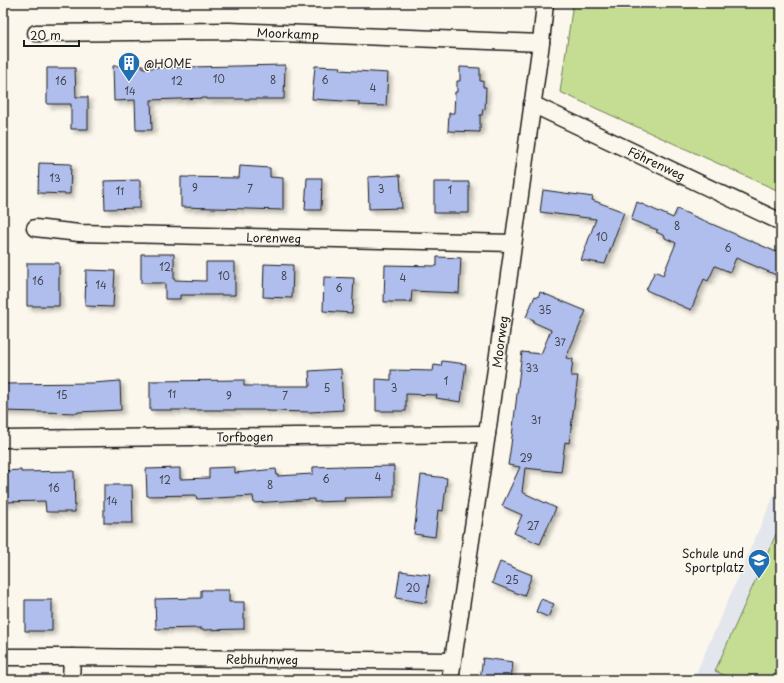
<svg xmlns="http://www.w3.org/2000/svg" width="784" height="683" viewBox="0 0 784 683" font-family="'Playpen Sans',sans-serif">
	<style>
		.built { fill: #e4e6ed }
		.green { fill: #c5dd93; stroke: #707c58 }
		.building { fill: #b0beee; stroke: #1c1c1c; filter: url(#shadow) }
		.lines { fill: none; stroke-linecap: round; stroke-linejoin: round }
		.street-casing { stroke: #1c1c1c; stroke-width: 19 }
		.street { stroke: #fbf7ec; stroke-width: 16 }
		.labels { text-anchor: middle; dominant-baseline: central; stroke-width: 3; stroke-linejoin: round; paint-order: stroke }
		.number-label { font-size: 10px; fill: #414450 }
		.street-label { font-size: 12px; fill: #1c1c1c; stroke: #fbf7ec }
		.poi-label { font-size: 12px; fill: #1c1c1c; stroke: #fbf7ec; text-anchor: start }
	</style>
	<defs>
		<filter id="shadow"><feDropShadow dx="3.5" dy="3.5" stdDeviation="2" flood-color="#0004"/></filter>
	</defs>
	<rect width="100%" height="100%" fill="#fbf7ec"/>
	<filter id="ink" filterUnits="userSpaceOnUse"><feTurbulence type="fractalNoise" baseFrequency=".025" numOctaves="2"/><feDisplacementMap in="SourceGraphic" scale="8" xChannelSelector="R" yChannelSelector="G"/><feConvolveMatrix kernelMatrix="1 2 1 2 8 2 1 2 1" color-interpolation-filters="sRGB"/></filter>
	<g filter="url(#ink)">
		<!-- built -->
		<path class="built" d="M781 479V680H693Z"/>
		<!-- green -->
		<path class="green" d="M573 3H781V192L560 92Z
			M781 523V680H735L715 671Z"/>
		<!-- building -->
		<path class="building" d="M143 65V68L285 65 284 99H206V98L151 100 152 130H136L135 100 114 101 113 66Z
			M315 66 341 67 340 70 388 73 386 106 359 105V102L312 99Z
			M460 67 480 68V81H483V87H486L485 110 483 109 482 115H480V132L448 131 449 113H454L455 92H457V81H460Z
			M47 68H75L76 97H88V129H71V104H47Z
			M39 163 71 164 70 194 38 193Z
			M240 166 270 168V177L283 178V210L181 207V177L239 178Z
			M400 175 402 208 369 209 368 177Z
			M307 178H322L321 210H305Z
			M140 180V208L105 209 104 181Z
			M434 182H469V213H434Z
			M543 190 593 197 592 200 624 212 605 264 581 260 596 219 540 212Z
			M637 202 673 218 677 209 781 254V277L736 258 730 272 715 266 708 281 704 279 691 310 646 290 655 271 663 275 676 243 665 238V236L656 232 658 230 631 220Z
			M141 254H174V280L206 281V262H235V295H180V299H165V283H141Z
			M437 257 461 258 459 293 412 291 411 302H384L385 265 437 266Z
			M27 263H59V306H27Z
			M264 264 293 265 292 298 263 297Z
			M86 270 115 271 113 307 85 306Z
			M324 277 354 278 352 313 323 311Z
			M540 292 586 311 566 358 573 359 571 376H578L569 443 565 442 561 472 525 468 522 492 556 508 540 544 514 533 522 515 502 506 520 467 508 465 511 445 522 352 541 354 551 330 533 322 534 320 526 317 535 296 538 297Z
			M442 361 466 364 461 402 436 398 437 395 406 394V411H376V379L391 380V370L433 371 434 365 441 366Z
			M341 369 343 410 311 412 266 411V410H150V381L244 380V386H310L309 371Z
			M120 381 121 410 78 412V413L3 411V384L93 383Z
			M343 466V467L394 466V497L344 498 345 501 314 502V499L254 503 253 496 197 499 196 495 147 496 146 469 180 468V479L209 478V468L235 467V473L276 469 277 476 313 474V467Z
			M21 470V472L74 471 75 512H46L45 501 3 502V471Z
			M421 475 447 478 443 511 438 510 435 537 414 534Z
			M104 485H132L133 523H104Z
			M500 562 532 575 524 596 492 583Z
			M400 571 430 575 426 603 396 598Z
			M201 590H229V602H244V629L201 630V628L156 629 155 599 201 598Z
			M541 599 554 604 548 617 536 612Z
			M25 600H52V631H25Z
			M483 658 513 662 511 680 480 679Z"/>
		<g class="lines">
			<!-- street casing -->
			<g class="street-casing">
				<g id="street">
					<path id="s1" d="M36 33 229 31 541 43"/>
					<path id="s2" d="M532 104 781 222"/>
					<path id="s3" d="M35 228 79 233 513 243"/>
					<path id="s4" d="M3 439 487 434"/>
					<path d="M3 657H72"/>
					<path id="s5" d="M71 680 72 657 452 661"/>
					<path id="s6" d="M450 680 487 434 541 43 545 3"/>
				</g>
			</g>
			<!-- street -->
			<use href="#street" class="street"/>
		</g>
	</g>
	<!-- icons -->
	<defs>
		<g id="building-pin" transform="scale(1.15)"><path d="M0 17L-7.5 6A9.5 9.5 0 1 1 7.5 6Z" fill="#1f6fb2" stroke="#fbf7ec"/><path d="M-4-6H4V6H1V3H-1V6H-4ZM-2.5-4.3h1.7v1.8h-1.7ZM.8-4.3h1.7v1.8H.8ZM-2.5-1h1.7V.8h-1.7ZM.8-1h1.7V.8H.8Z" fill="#fff"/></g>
		<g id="school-pin" transform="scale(1.15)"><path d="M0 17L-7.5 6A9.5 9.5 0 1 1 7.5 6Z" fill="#1f6fb2" stroke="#fbf7ec"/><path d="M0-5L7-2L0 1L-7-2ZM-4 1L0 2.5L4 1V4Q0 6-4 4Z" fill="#fff"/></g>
	</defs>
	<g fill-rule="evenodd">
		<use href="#building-pin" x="129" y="63"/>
		<use href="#school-pin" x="759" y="560"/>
	</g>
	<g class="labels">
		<!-- number labels -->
		<g class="number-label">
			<text x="219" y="78">10</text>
			<text x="273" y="79">8</text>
			<text x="325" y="79">6</text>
			<text x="61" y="80">16</text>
			<text x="177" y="80">12</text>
			<text x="373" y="87">4</text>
			<text x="130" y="90">14</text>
			<text x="55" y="177">13</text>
			<text x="195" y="187">9</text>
			<text x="250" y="188">7</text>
			<text x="381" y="188">3</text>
			<text x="450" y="189">1</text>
			<text x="120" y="190">11</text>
			<text x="677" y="225">8</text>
			<text x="602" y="236">10</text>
			<text x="728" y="247">6</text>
			<text x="165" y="266">12</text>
			<text x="224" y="275">10</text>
			<text x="284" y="275">8</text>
			<text x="403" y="277">4</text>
			<text x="38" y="280">16</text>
			<text x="101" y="284">14</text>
			<text x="339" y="287">6</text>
			<text x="545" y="309">35</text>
			<text x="560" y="341">37</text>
			<text x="532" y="367">33</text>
			<text x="446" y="380">1</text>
			<text x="327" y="387">5</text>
			<text x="394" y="387">3</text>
			<text x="172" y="393">11</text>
			<text x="62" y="394">15</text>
			<text x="229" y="395">9</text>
			<text x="285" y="395">7</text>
			<text x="536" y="419">31</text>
			<text x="526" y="457">29</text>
			<text x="378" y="476">4</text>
			<text x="326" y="478">6</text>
			<text x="165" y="479">12</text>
			<text x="270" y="484">8</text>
			<text x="54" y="487">16</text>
			<text x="112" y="500">14</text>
			<text x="533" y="525">27</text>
			<text x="512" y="579">25</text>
			<text x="413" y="587">20</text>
		</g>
		<!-- street labels -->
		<g class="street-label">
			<text stroke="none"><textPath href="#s1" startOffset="252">Moorkamp</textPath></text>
			<text stroke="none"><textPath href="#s2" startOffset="138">Föhrenweg</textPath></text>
			<text stroke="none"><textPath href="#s3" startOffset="239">Lorenweg</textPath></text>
			<text stroke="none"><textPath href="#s6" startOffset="342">Moorweg</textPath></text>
			<text stroke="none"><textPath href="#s4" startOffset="242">Torfbogen</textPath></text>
			<text stroke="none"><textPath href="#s5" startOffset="213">Rebhuhnweg</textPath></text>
		</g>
		<!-- poi labels -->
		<g class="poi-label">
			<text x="144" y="63">@HOME</text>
			<text x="744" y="553" text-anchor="end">Schule und<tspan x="744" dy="14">Sportplatz</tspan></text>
		</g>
	</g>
	<!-- margin -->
	<rect width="784" height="683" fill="none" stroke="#fbf7ec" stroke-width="16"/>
	<rect x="8" y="8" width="768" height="667" fill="none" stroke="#1c1c1c" stroke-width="1.5" filter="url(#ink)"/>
	<!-- scale -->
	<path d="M24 40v6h55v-6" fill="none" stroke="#1c1c1c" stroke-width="2"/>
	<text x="30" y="40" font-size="12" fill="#1c1c1c" stroke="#fbf7ec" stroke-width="3" paint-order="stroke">20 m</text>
</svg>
